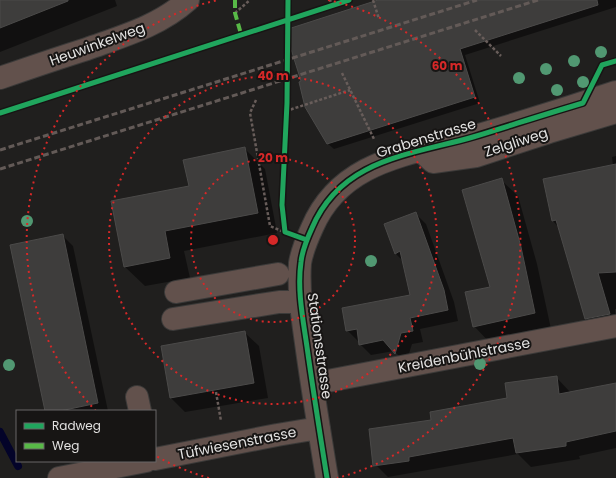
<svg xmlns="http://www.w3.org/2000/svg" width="616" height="478" viewBox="0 0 616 478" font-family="Poppins,sans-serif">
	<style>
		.shadow { fill: #0007 }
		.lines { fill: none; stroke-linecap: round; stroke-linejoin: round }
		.stream { stroke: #030329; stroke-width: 8 }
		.building { fill: #3e3d3c; stroke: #4b4a49 }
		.minor-casing { stroke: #3b3a39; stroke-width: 24 }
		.path { stroke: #685d5a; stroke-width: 2.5; stroke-dasharray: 3 2; stroke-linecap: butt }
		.minor { stroke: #62514c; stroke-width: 22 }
		.rail { stroke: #635a57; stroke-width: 3; stroke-dasharray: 6 3; stroke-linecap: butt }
		.quiet { stroke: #58b947; stroke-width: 4; stroke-dasharray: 8 4; stroke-linecap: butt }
		.cycleway-casing { stroke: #171514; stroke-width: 8 }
		.cycleway { stroke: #20a55d; stroke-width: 5 }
		.tree { fill: #519872 }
		.ring { fill: none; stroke: #d62828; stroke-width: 2; stroke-dasharray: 2 4 }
		.labels { text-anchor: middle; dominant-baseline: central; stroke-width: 4; stroke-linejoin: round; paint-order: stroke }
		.street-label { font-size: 14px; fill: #e3e2e1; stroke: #171514 }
		.centre { fill: #d62828; stroke: #171514; stroke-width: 2 }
		.ring-label { font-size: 12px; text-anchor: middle; font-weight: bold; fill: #d62828; stroke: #171514; stroke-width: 4; stroke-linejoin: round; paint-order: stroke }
	</style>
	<rect width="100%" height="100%" fill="#201f1e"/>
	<!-- shadow -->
	<path class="shadow" d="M0 0H115L117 6 0 52Z
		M382 0H616V7L465 55 480 103 334 149 327 143Z
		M245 149 265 169 277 233 184 251 190 278 145 286 124 266 190 187Z
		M616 156V309H615L616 326 596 329 586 319 559 228 553 221 544 180 613 166 612 157Z
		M501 180 518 196 537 264 551 329 490 343 474 326 491 288Z
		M415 213 426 224 454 302 458 321 420 329 423 342 412 344 406 363 394 351 371 355 360 344V341H358L347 330 411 296 403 261 395 253Z
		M62 235 73 246 108 411H46Z
		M244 332 259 346 268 398 185 412 170 397Z
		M556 377 571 393 616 384V448L579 456 580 459 531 467 518 454 388 477 374 463 432 421 509 398Z"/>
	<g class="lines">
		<!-- stream -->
		<path class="stream" d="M0 432 18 466"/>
	</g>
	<!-- building -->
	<path class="building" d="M0 0H68V1L0 28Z
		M378 0H597L598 5 460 49 475 97 327 144 305 107 299 82 301 81 285 30Z
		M245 147 258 213 165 231 170 258 124 267 111 201 189 186 183 160Z
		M616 164V272L598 273 610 314 585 319 556 220 552 221 543 179Z
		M502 178 521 247 535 313 473 327 465 292 490 287 462 190Z
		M416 212 444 290 448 310 410 318 413 331 401 333 395 354 383 340 359 345 357 329 346 331 342 308 410 295 400 251 395 254 384 224Z
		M63 234 98 403 60 411H45L10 245Z
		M245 331 254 383 170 398 161 346Z
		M557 376 559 394 616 383V431L566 442V446L516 453 513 438 409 457V461L373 466 369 429 431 420 430 412 507 398 505 383Z"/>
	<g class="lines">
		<!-- minor casing -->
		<g class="minor-casing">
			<path id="minor" d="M0 78C29 68 58 58 87 49 123 36 159 26 188 0
				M420 150 433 162 476 156 549 132 616 112
				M176 292 278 274
				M173 319 279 302H301
				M312 384 616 326
				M137 397 140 411
				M155 459 277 435 319 428
				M59 478 146 461
				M327 478C320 435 313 393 307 350 303 321 298 292 300 263 302 251 307 239 312 228 341 160 409 155 472 137 520 123 568 108 616 92"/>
		</g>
		<!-- path -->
		<path class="path" d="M330 0 332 5
			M373 0 379 19
			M235 13 250 0
			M475 30 501 56
			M342 73 374 139
			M256 100 250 113 270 226 284 232
			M286 111 350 90
			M216 392 221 421"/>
		<!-- minor -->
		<use href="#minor" class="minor"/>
		<!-- rail -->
		<path class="rail" d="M0 150 477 0
			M0 169 538 0"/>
		<!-- quiet -->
		<path class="quiet" d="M235 0V13L241 34"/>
		<!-- cycleway casing -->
		<g class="cycleway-casing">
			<path id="cycleway" d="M288 0 287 103 282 205 285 232 307 240
				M0 113 349 0
				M327 478C320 434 313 390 307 347 303 319 297 290 301 262 302 251 307 239 312 228 341 159 410 155 473 137 509 126 546 114 583 103L602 65 616 61"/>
		</g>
		<!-- cycleway -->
		<use href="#cycleway" class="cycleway"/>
	</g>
	<!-- trees -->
	<g class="tree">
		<circle cx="601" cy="52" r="6"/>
		<circle cx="574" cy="61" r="6"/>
		<circle cx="546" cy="69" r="6"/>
		<circle cx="519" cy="78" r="6"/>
		<circle cx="583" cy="82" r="6"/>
		<circle cx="557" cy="90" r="6"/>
		<circle cx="27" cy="221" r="6"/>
		<circle cx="371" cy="261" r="6"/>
		<circle cx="480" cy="364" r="6"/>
		<circle cx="9" cy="365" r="6"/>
	</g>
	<!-- distance rings -->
	<g class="ring">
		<circle cx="273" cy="240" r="82"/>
		<circle cx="273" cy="240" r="164"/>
		<path d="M209 478A246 246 0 0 1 156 456M96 411A246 246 0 0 1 218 0M328 0A246 246 0 0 1 337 478"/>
	</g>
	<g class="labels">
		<!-- street labels -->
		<g class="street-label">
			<text transform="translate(97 44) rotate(-20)">Heuwinkelweg</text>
			<text transform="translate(426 138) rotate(-17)">Grabenstrasse</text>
			<text transform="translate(516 142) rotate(-18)">Zelgliweg</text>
			<text transform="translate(320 346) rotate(82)">Stationsstrasse</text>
			<text transform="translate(464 355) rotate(-11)">Kreidenbühlstrasse</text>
			<text transform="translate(237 443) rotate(-11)">Tüfwiesenstrasse</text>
		</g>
	</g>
	<circle cx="273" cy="240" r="6" class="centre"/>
	<g class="ring-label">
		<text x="447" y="70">60 m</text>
		<text x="273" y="80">40 m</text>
		<text x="273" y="162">20 m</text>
	</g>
	<!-- legend -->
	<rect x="16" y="410" width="140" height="52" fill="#171514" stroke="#696766"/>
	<rect x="24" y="423" width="20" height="6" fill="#20a55d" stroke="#696766"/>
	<text x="52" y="430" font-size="12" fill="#e3e2e1">Radweg</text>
	<rect x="24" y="443" width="20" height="6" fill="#58b947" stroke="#696766"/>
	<text x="52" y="450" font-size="12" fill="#e3e2e1">Weg</text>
</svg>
